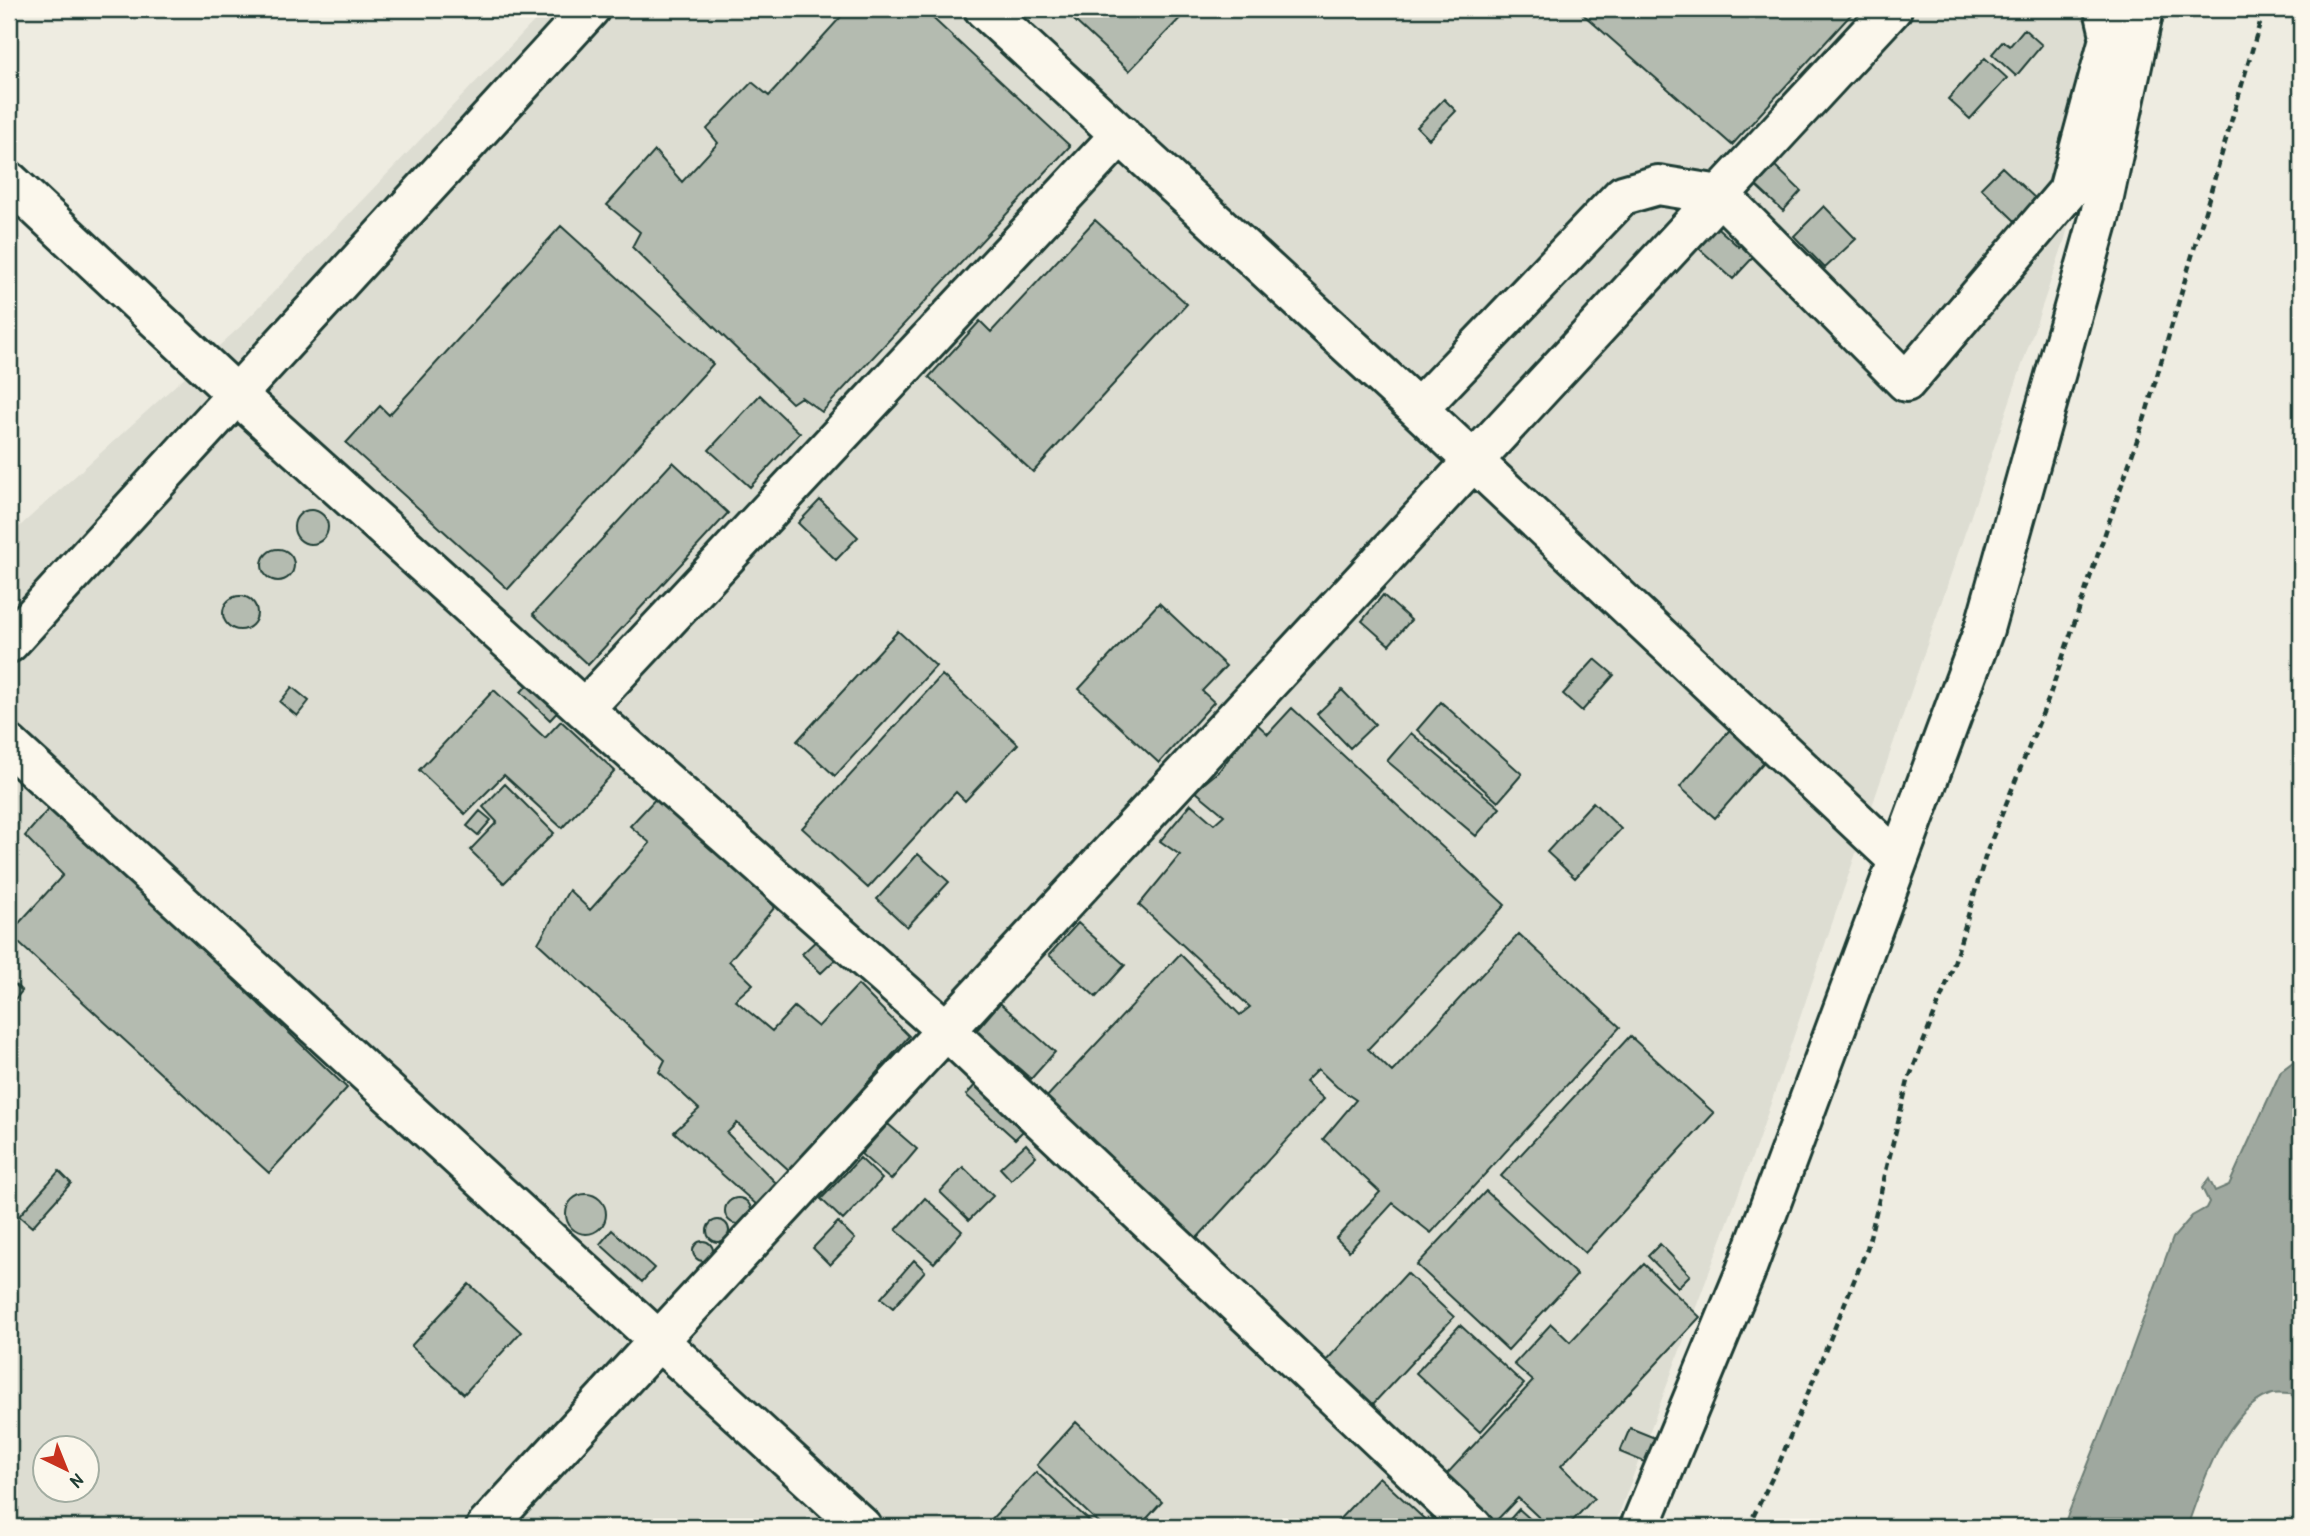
<svg xmlns="http://www.w3.org/2000/svg" width="2310" height="1536" viewBox="0 0 2310 1536" font-family="'Patrick Hand',sans-serif">
	<style>
		.built { fill: #ddddd2; fill-rule: evenodd }
		.water { fill: #9fa89f; stroke: #6c7d74; stroke-width: 2 }
		.building { fill: #b4bbb0; stroke: #1f3d34; stroke-width: 2 }
		.lines { fill: none; stroke-linecap: round; stroke-linejoin: round }
		.minor-casing { stroke: #1f3d34; stroke-width: 44 }
		.path { stroke: #1f3d34; stroke-width: 4.5; stroke-dasharray: 7 5; stroke-linecap: butt }
		.minor { stroke: #fbf7ec; stroke-width: 38 }
	</style>
	<rect width="100%" height="100%" fill="#eeece1"/>
	<filter id="ink" filterUnits="userSpaceOnUse"><feTurbulence type="fractalNoise" baseFrequency=".0143" numOctaves="2"/><feDisplacementMap in="SourceGraphic" scale="14" xChannelSelector="R" yChannelSelector="G"/><feConvolveMatrix kernelMatrix="1 2 1 2 8 2 1 2 1" color-interpolation-filters="sRGB"/></filter>
	<g filter="url(#ink)">
		<!-- built -->
		<path class="built" d="M546 9H2122L2065 239 1757 1144 1614 1527H9V536L241 326ZM46 1448H88V1490H46Z"/>
		<!-- water -->
		<path class="water" d="M2301 1056V1411L2291 1394C2284 1394 2275 1392 2269 1395 2224 1413 2202 1485 2187 1527H2063L2111 1407 2173 1238 2192 1216 2206 1208 2209 1202 2202 1188 2209 1179 2215 1191 2229 1185 2281 1071Z"/>
		<!-- building -->
		<path class="building" d="M848 9H923L1070 146 822 412 801 397 792 403 632 247 640 232 607 205 655 151 682 182 718 143 707 129 752 82 769 96Z
			M1062 9H1189L1129 71Z
			M1577 9H1856L1732 145Z
			M2024 29 2042 45 2016 76 1992 54 2003 41 2010 46Z
			M1985 58 2007 78 1970 119 1948 99Z
			M1444 99 1456 111 1429 139 1417 127Z
			M1771 162 1801 191 1783 211 1752 182Z
			M2002 167 2036 199 2015 221 1981 188Z
			M1824 206 1856 239 1825 268 1794 236Z
			M1095 220 1187 304 1033 472 929 377 980 321 991 332Z
			M1710 221 1739 247 1745 241 1758 252 1733 279 1692 242Z
			M561 226 713 364 508 589 346 443 380 406 389 415Z
			M760 395 800 433 750 487 709 450Z
			M673 462 728 513 588 665 533 614Z
			M820 500 858 537 836 560 798 523Z
			M294 527a17 17 0 1 1 34 0a17 17 0 1 1-34 0Z
			M262 565a16 16 0 1 1 32 0a16 16 0 1 1-32 0Z
			M1383 595 1411 620 1389 645 1362 621Z
			M223 613a17 17 0 1 1 34 0a17 17 0 1 1-34 0Z
			M1159 603 1226 666 1202 691 1214 702 1159 763 1079 689Z
			M898 631 936 666 835 776 797 741Z
			M1595 659 1614 675 1582 711 1563 694Z
			M942 675 1018 744 965 801 956 792 868 888 802 828Z
			M532 680 562 707 550 720 521 692Z
			M292 687 309 701 297 716 280 702Z
			M494 690 545 738 561 721 615 771 562 828 504 775 465 814 419 770Z
			M1342 690 1375 724 1350 748 1317 714Z
			M1441 702 1522 774 1498 802 1417 730Z
			M1292 708 1505 905 1368 1049 1392 1072 1519 934 1620 1027 1431 1233 1393 1203 1349 1251 1336 1238 1380 1192 1323 1139 1356 1100 1337 1087 1318 1069 1305 1082 1324 1099 1197 1238 1045 1099 1180 954 1240 1015 1250 1007 1139 905 1180 855 1160 841 1191 804 1214 824 1224 815 1195 791 1219 771 1256 723 1268 734Z
			M1734 725 1769 756 1715 818 1680 787Z
			M1411 733 1500 808 1476 836 1387 761Z
			M505 784 554 833 504 883 470 850 497 822 483 807Z
			M660 794 775 907 729 961 753 984 735 1000 772 1031 794 1007 818 1027 858 985 909 1036 790 1171 737 1123 727 1133 780 1187 757 1205 674 1132 699 1109 659 1072 665 1060 538 943 569 890 590 910 650 843 630 826Z
			M1593 802 1621 829 1575 878 1547 852Z
			M51 806 347 1088 269 1173 9 934 63 875 25 836Z
			M480 811 491 820 478 835 467 826Z
			M918 854 949 882 907 927 877 899Z
			M1078 923 1125 965 1096 997 1049 955Z
			M820 937 839 956 821 973 802 954Z
			M9 979 22 991 9 1006Z
			M1000 1003 1055 1052 1031 1079 976 1031Z
			M1630 1036 1714 1113 1585 1253 1501 1176Z
			M978 1082 1027 1127 1015 1139 966 1095Z
			M888 1124 917 1149 891 1180 861 1154Z
			M1026 1144 1036 1156 1011 1180 1000 1168Z
			M860 1158 882 1179 843 1220 821 1199Z
			M963 1167 993 1196 969 1220 940 1192Z
			M59 1171 71 1183 32 1227 19 1216Z
			M1486 1191 1577 1275 1508 1350 1417 1265Z
			M566 1214a20 20 0 1 1 40 0a20 20 0 1 1-40 0Z
			M725 1211a13 13 0 1 1 26 0a13 13 0 1 1-26 0Z
			M925 1198 962 1231 934 1263 896 1230Z
			M707 1231a11 11 0 1 1 22 0a11 11 0 1 1-22 0Z
			M838 1222 855 1239 830 1265 813 1248Z
			M612 1230 654 1268 642 1282 600 1244Z
			M693 1251a10 10 0 1 1 20 0a10 10 0 1 1-20 0Z
			M1660 1244 1690 1275 1678 1287 1648 1256Z
			M914 1260 925 1271 893 1308 881 1298Z
			M1644 1264 1700 1317 1561 1466 1594 1498 1567 1527H1549L1518 1498 1494 1523 1445 1476 1533 1381 1514 1364 1551 1324 1570 1342Z
			M1407 1273 1454 1317 1372 1405 1325 1362Z
			M469 1284 521 1332 464 1394 411 1346Z
			M1460 1325 1524 1384 1480 1432 1416 1373Z
			M1076 1422 1162 1502 1139 1527H1103L1037 1465Z
			M1630 1428 1660 1440 1649 1464 1620 1452Z
			M1036 1472 1096 1527H984Z
			M1379 1477 1433 1527H1332Z
			M1519 1509 1539 1527H1503Z"/>
		<g class="lines">
			<!-- minor casing -->
			<g class="minor-casing">
				<path id="minor" d="M984 9 1418 409 1897 859
					M9 181 236 394 584 709 946 1030 1473 1527
					M1418 409 1623 195 1658 185 1720 195 1906 382 2068 191 2110 35 2104 9
					M9 643 590 9
					M584 709 1121 134
					M9 745 862 1527
					M486 1527 1892 9
					M1640 1527 1745 1273 1984 629 2100 215 2144 9"/>
			</g>
			<!-- path -->
			<path class="path" d="M1748 1527 1778 1466 1867 1249 1908 1081 1952 970 1987 851 2048 700 2145 417 2264 9"/>
			<!-- minor -->
			<use href="#minor" class="minor"/>
		</g>
	</g>
	<!-- margin -->
	<rect width="2310" height="1536" fill="none" stroke="#fbf7ec" stroke-width="35"/>
	<rect x="18" y="18" width="2275" height="1501" fill="none" stroke="#1f3d34" stroke-width="2.5" filter="url(#ink)"/>
	<!-- north arrow -->
	<g transform="translate(66 1469) rotate(137)"><circle r="33" fill="#fbf7ec" stroke="#a3ada2" stroke-width="2"/>
	<path d="M0-5L12 26L0 18L-12 26Z" fill="#c8321e"/>
	<text y="-10" font-size="19" font-weight="bold" text-anchor="middle" fill="#1f3d34">N</text>
	</g>
</svg>
